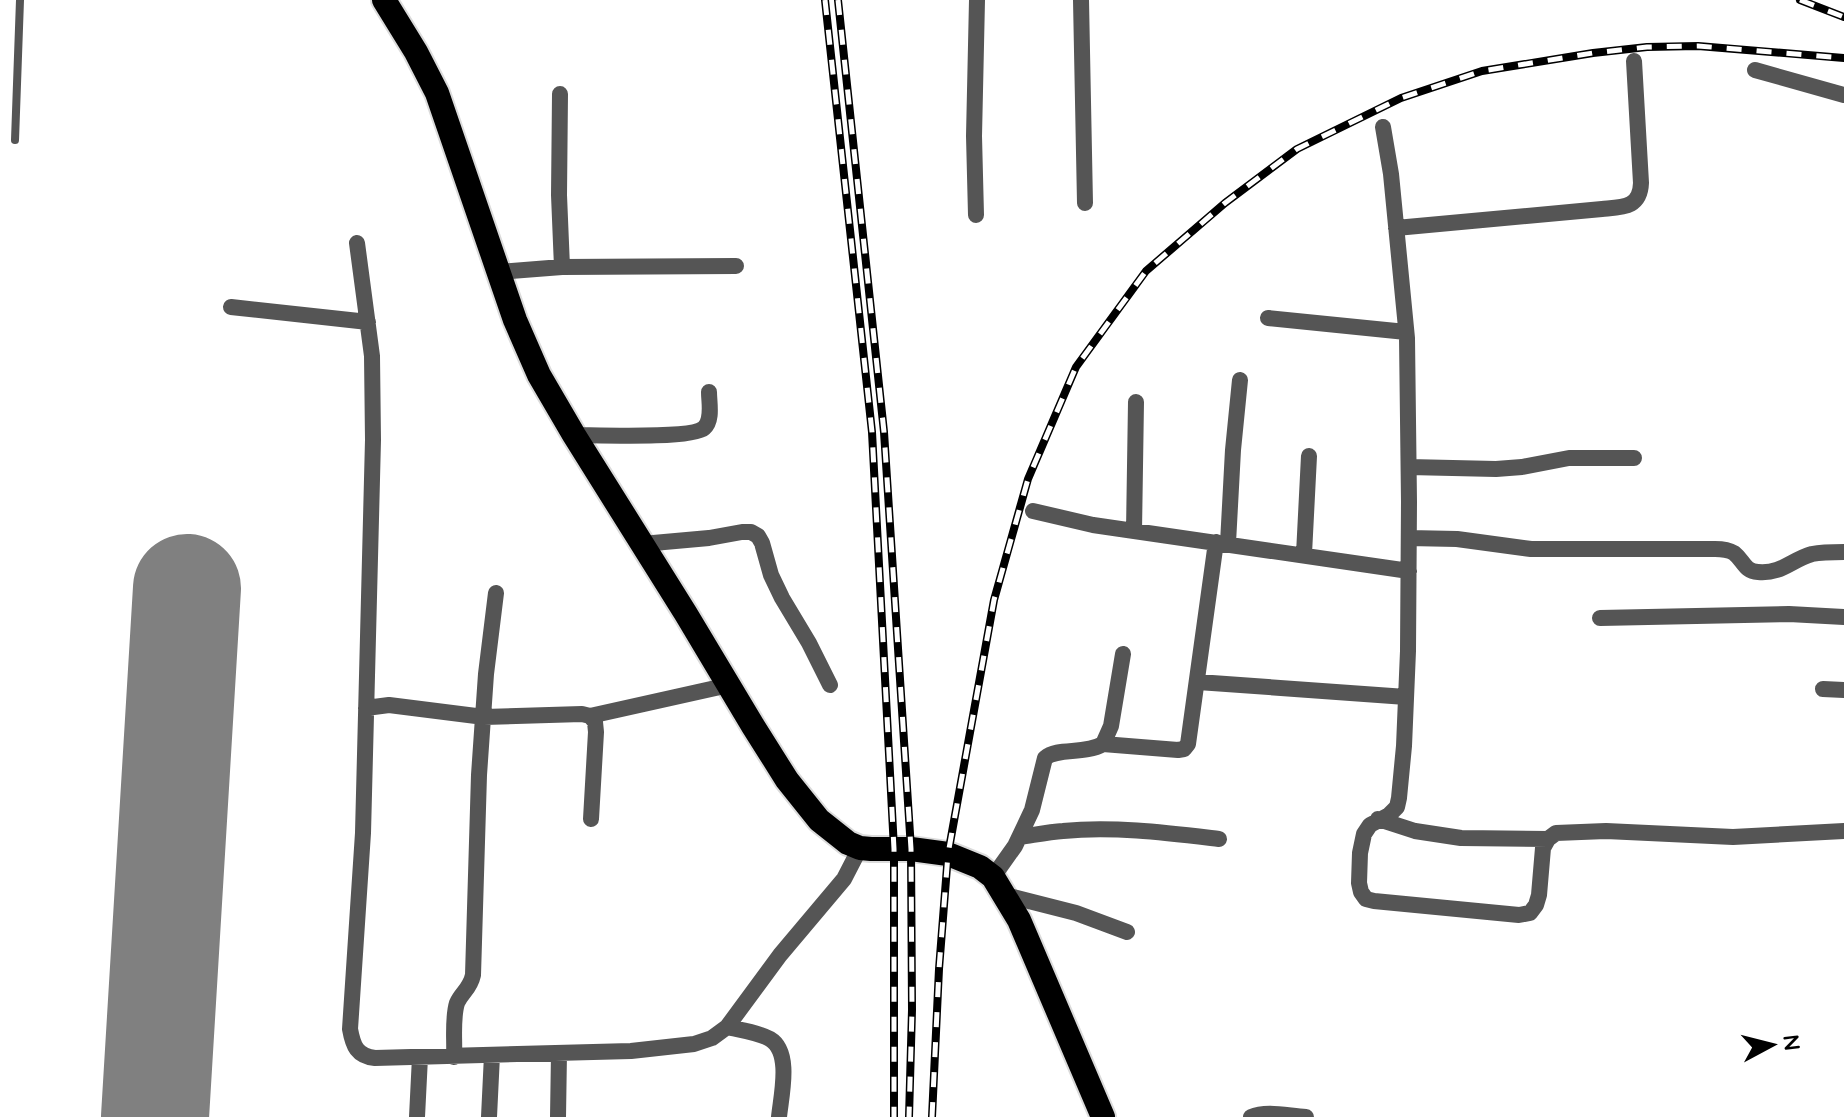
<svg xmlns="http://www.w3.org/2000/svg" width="1844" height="1117" viewBox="0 0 1844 1117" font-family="Quicksand,sans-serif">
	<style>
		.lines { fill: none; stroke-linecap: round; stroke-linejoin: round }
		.runway { stroke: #808080; stroke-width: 108 }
		.highway-casing { stroke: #dbdbdb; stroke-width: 28 }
		.lane { stroke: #555; stroke-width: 8 }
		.street { stroke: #555; stroke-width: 16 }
		.highway { stroke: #000; stroke-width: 24 }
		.rail-casing { stroke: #000; stroke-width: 8 }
		.rail { stroke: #fff; stroke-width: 5; stroke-dasharray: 15; stroke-linecap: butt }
	</style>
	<rect width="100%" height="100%" fill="#fff"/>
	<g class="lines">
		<!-- runway -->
		<path class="runway" d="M155 1117 187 588"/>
		<!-- highway casing -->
		<g class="highway-casing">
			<path id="highway" d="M384 0 416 52 437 93 515 320 539 375 574 435 686 614 753 726 787 780 819 820 848 843 860 848 871 849H911L948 854 980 867 993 877 1019 920 1103 1117"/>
		</g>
		<!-- lane -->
		<path class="lane" d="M15 140 20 0"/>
		<!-- street -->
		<path class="street" d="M1081 0 1085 203
			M1755 70 1844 95
			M560 94 559 195 562 267
			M1383 127 1391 174 1407 338 1409 502 1408 651 1404 746 1399 798 1397 807 1389 815 1370 825 1364 834 1360 853 1359 883 1361 892 1366 899 1374 901 1519 915 1530 913 1536 905 1539 895 1543 848 1548 839 1556 833 1606 831 1733 837 1844 831
			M976 215 974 136 977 0
			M1396 228 1602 209C1623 207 1640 208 1641 183L1634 61
			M357 243 372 356 373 440 363 833 350 1029C353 1046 357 1056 375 1058L631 1051 694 1044 712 1038 727 1027 780 955 844 879 860 848
			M498 272 562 267 736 266
			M231 307 368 322
			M1268 318 1406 332
			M574 435C596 435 692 439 704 428 713 420 709 403 709 392
			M1409 467 1496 469 1522 467 1569 458H1634
			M1033 511 1093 525 1409 571
			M1134 531 1136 402
			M1409 538 1457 539 1531 549H1715C1721 549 1729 550 1734 553 1744 561 1744 571 1758 572 1782 574 1791 560 1812 554 1822 552 1833 552 1844 552
			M1228 543 1233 450 1240 380
			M642 544 709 538 742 532H751L758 536 762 543 771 575 782 598 809 643 830 685
			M1304 554 1309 456
			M1600 618 1789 614 1844 617
			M1198 682 1406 697
			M1823 689 1844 690
			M366 708 389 705 484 717 582 714 590 716 595 722 596 732 591 819
			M590 716 729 685
			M1103 744 1178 750 1184 749 1188 744 1216 542
			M1378 819 1415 831 1461 838 1548 839
			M1020 837C1034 835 1049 832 1063 831 1114 826 1168 833 1219 839
			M993 877 1015 846 1032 810 1045 758C1058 747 1084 755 1103 744L1111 726 1123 654
			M1005 895 1076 913 1127 932
			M727 1027C740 1030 758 1032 770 1039 792 1052 781 1096 779 1117
			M454 1057C455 1040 452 1019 457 1003 462 992 470 989 473 975L479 775 486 674 496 593
			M417 1117 420 1057
			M489 1117 492 1055
			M558 1117 559 1053
			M1251 1117C1267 1110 1288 1116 1306 1117"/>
		<!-- highway -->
		<use href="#highway" class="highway"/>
		<!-- rail casing -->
		<g class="rail-casing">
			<path id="rail" d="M825 0 872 432 894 849V1117
				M838 0 884 432 911 849 912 1010 909 1117
				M1800 0 1844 17
				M932 1117 939 969 948 854 994 600 1028 479 1076 367 1146 271 1225 203 1297 149 1401 98 1482 71 1593 53 1647 47 1698 46 1844 58"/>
		</g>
		<!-- rail -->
		<use href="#rail" class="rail"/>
	</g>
	<!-- north arrow -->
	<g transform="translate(1772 1045) rotate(83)" stroke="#ffffff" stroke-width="6" paint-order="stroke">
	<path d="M0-6L14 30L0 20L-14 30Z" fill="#000000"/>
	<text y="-12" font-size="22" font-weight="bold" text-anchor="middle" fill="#000000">N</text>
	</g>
</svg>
